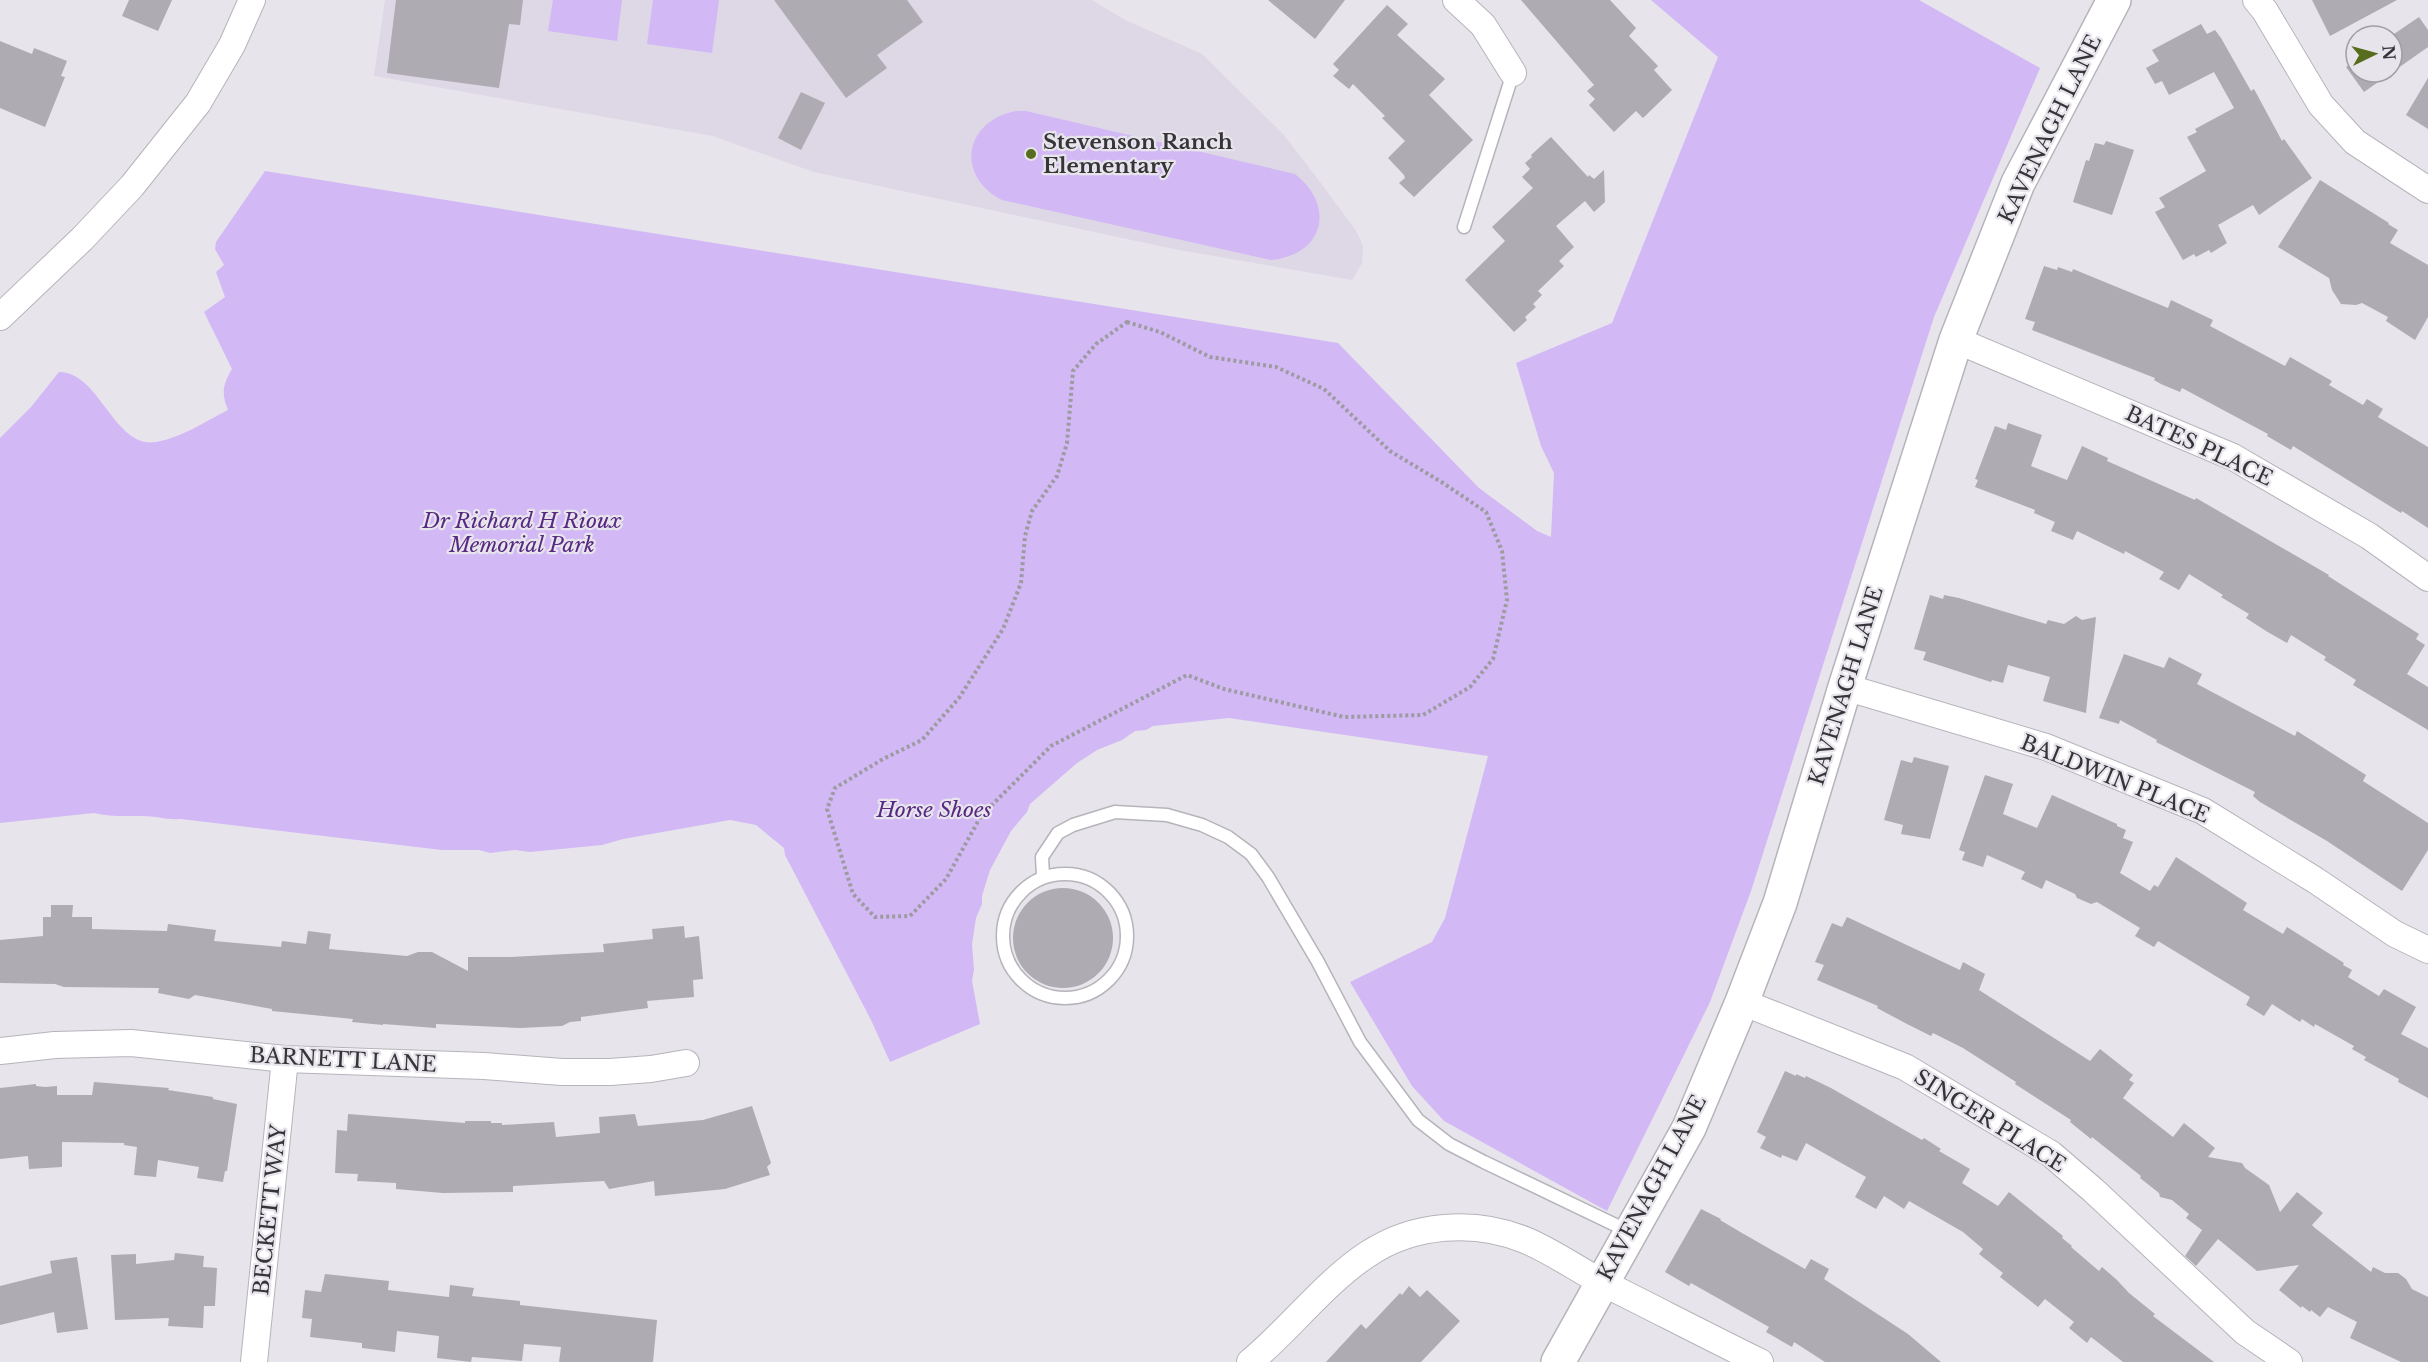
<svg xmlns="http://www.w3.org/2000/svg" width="2428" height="1362" viewBox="0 0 2428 1362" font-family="'Libre Baskerville',serif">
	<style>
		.built { fill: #ddd7e6 }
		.green { fill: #d2b8f5 }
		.building { fill: #aeabb2 }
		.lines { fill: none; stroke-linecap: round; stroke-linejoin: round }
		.lane-casing { stroke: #b6b4bb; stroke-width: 15 }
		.street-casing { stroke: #b6b4bb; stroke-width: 28 }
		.secondary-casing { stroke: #b6b4bb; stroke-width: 36 }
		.path { stroke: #9d9ba1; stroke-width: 4; stroke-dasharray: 3 3; stroke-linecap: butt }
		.lane { stroke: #fff; stroke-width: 12 }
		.street { stroke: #fff; stroke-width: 26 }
		.secondary { stroke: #fff; stroke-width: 33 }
		.poi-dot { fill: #576d1d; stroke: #e7e4ec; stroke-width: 2 }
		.labels { text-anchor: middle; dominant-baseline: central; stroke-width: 4.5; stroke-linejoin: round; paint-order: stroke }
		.street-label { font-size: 21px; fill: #353437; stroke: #e7e4ec }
		.poi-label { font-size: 21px; font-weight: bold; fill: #353437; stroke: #e7e4ec; text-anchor: start }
		.park-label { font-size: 21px; font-style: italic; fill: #572983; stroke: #e7e4ec }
	</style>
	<rect width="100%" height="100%" fill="#e7e4ec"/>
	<!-- built -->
	<path class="built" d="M385 0H1092L1125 20 1202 54 1283 134 1320 182 1356 231 1363 246 1362 263 1352 280 1174 249 814 172 713 136 374 76Z"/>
	<!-- green -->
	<path class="green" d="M553 0H622L617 41 548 31Z
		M653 0H719L712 53 647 44Z
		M1651 0H1919L2040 68 1934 317 1751 891 1710 1002 1607 1211 1444 1121 1412 1086 1350 982 1432 942 1445 918 1488 756 1229 718 1153 726 1146 730 1135 731 1122 740 1097 750 1077 763 1030 804 1027 812 1011 831 990 870 982 896V904L976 918 972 944 974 970 972 981 980 1024 890 1062 871 1020 785 855 784 848 756 825 730 820 623 839 602 845 530 852 515 850 490 853 479 850H442L181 819C167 820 156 816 142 816 126 816 109 817 94 813L0 823V438L31 407 59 372C100 372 114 449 156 442 181 438 206 421 228 410 221 393 223 384 232 369L204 312 225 297 216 272 224 265 215 249 216 242 265 171 1338 343 1479 488 1537 531 1551 537 1554 473 1541 446 1516 363 1612 323 1718 57Z
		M1016 111H1026L1295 174C1336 206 1324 255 1271 260L1002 200C955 176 964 121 1016 111Z"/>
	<!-- building -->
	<path class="building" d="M129 0H172L158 31 122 16Z
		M396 0H523L520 25 509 24 499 88 387 73Z
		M774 0H907L923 22 877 55 887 68 846 98Z
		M1268 0H1345L1315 39Z
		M1521 0H1610L1636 28 1629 36 1658 66 1654 70 1672 90 1643 118 1636 111 1614 132 1589 105 1595 99 1587 91 1594 85Z
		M2312 0H2397L2330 36Z
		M1387 5 1408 24 1397 35 1445 79 1429 95 1473 140 1414 197 1399 183 1405 178 1404 175 1388 158 1405 141 1382 118 1385 116 1353 84 1349 89 1333 76 1339 70 1333 64Z
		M2419 17 2428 30V47L2364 92 2346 67 2356 60V72H2392L2391 36Z
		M2201 24 2207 34 2215 30 2221 38 2251 91 2254 89 2282 141 2284 139 2312 178 2259 215 2253 205 2218 225 2227 243 2211 253 2209 250 2196 257 2194 254 2183 260 2155 212 2165 207 2159 198 2206 171 2187 137 2197 132 2195 129 2234 108 2214 72 2169 95 2162 81 2155 84 2146 68 2159 61 2152 50Z
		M0 41 32 54 34 48 67 61 61 76 65 77 45 127 0 108Z
		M2428 78V129L2406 115Z
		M801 92 825 103 801 150 778 138Z
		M1551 137 1588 177 1589 175 1594 179 1604 170 1605 202 1594 212 1585 201 1556 226 1574 247 1559 261 1564 266 1538 291 1542 295 1533 304 1536 307 1525 317 1527 320 1514 332 1465 280 1505 241 1492 227 1533 188 1522 177 1530 169 1525 163 1532 157 1531 155Z
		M2106 141 2134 150 2112 215 2073 202 2086 160 2089 161 2095 143 2104 145Z
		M2320 180 2389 223 2388 224 2398 230 2390 243 2428 265V317L2415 340 2386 321 2388 317 2362 303 2356 305 2341 304 2332 290 2329 278 2278 247Z
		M2044 266 2057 270 2058 267 2072 272 2073 269 2168 308 2171 300 2213 320 2210 326 2285 366 2290 357 2332 381 2329 385 2363 405 2367 399 2383 409 2378 417 2428 447V528L2402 511 2401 513 2293 446 2291 450 2267 436 2268 434 2182 388 2180 392 2161 384 2154 380 2155 378 2032 330 2035 322 2025 319Z
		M2008 423 2042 435 2031 466 2067 480 2082 446 2108 458 2107 461 2195 500 2196 498 2222 513 2329 575 2328 576 2419 634 2416 639 2425 645 2407 674 2428 687V730L2353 685 2356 680 2324 660 2326 657 2291 635 2287 643 2266 631 2246 618 2249 614 2221 597 2223 595 2189 574 2179 590 2159 579 2164 572 2125 551 2124 554 2077 531 2073 540 2051 531 2055 522 2034 513 2035 510 1975 487 1978 480 1975 479 1995 426 2006 430Z
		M1930 595 1943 599 1944 595 1959 598 2046 624 2048 620 2064 624 2076 616 2082 620 2096 617 2086 713 2043 701 2050 677 2008 665 2003 683 1992 680 1991 682 1923 660 1926 652 1914 649Z
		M2124 654 2164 668 2169 657 2202 674 2197 684 2295 736 2297 731 2366 775 2363 781 2428 823V850L2402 891 2327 841 2260 802 2253 796 2255 792 2156 742 2157 740 2120 720 2119 724 2099 718Z
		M1914 757 1949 766 1930 839 1901 834 1903 825 1884 820 1901 760 1912 763Z
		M1985 775 2013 784 2003 814 2037 828 2052 795 2117 824V826L2126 830 2123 838 2133 842 2120 873 2150 891 2154 885 2158 887 2176 857 2247 903 2243 910 2283 934 2287 927 2344 963 2343 965 2352 970 2348 977 2379 996 2384 989 2416 1007 2401 1034 2428 1048V1098L2398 1082 2399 1079 2364 1060 2366 1057 2352 1049 2354 1046 2315 1024 2314 1027 2302 1019 2300 1022 2272 1004 2264 1016 2246 1005 2250 997 2158 941 2154 947 2135 936 2140 928 2097 902 2091 904 2077 898 2075 894 2046 880 2042 889 2021 879 2025 872 1987 855 1983 867 1962 860 1965 852 1959 850Z
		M1013 938a50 50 0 1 1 100 0a50 50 0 1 1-100 0Z
		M51 905H73L72 917H92V929L167 931 168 924 216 930 214 941 281 947 282 941 306 944 308 931 331 934 329 949 407 956 418 952H432L468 971V957H511L604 952 603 944 653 939 652 929 684 926 685 938 699 936 703 979 693 980 694 997 647 1001 648 1008 581 1017V1021L570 1022 562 1026 520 1028 436 1024V1028L383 1024V1025L352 1022 353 1019 272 1011V1009L195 995 189 999 158 993 159 988 64 987 55 984 0 983V940L43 936V917H51Z
		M1847 917 1960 970 1963 962 1985 974 1979 990 2090 1061 2100 1049 2133 1075 2129 1080 2134 1083 2123 1098 2173 1137 2184 1123 2215 1148 2208 1157 2242 1163 2245 1168 2269 1185 2280 1212 2297 1192 2323 1213 2312 1225 2315 1228 2371 1272 2373 1267 2385 1273H2398L2406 1279 2412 1289 2428 1297V1362H2401L2350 1338 2357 1322 2328 1307 2320 1317 2311 1310 2310 1312 2302 1306 2301 1308 2279 1290 2299 1265 2257 1271 2218 1239 2196 1266 2185 1256 2202 1230 2186 1218 2189 1214 2172 1200 2160 1197 2159 1193 2140 1178 2141 1176 2092 1137 2091 1139 2070 1122 2071 1120 2015 1084 2016 1082 1963 1048 1933 1033 1931 1036 1907 1024 1877 1008 1878 1006 1817 980 1824 965 1815 962 1832 923 1842 927Z
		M1785 1071 1796 1076V1074L1805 1078 1806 1076 1831 1088 1922 1140 1924 1138 1941 1149 1939 1151 1970 1169 1962 1183 1998 1206 2009 1192 2063 1236 2062 1238 2072 1246 2071 1247 2099 1271 2102 1267 2117 1280 2129 1293 2155 1314 2153 1316 2214 1362H2123L2091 1337 2087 1343 2069 1328 2074 1322 2045 1299 2038 1307 2000 1277 2003 1273 1979 1254 1983 1249 1963 1232 1909 1201 1904 1209 1884 1196 1876 1209 1855 1197 1866 1177 1806 1143 1797 1161 1782 1155 1781 1158 1760 1148 1766 1137 1757 1132Z
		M94 1082 169 1088 168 1090 213 1097V1099L237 1104 227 1171H225L223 1182 197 1178 199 1167 158 1160 156 1177 134 1175 137 1147 124 1145V1143L62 1142V1167L29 1169 28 1156 0 1159V1088L36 1084V1086L45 1087 57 1086V1095H92Z
		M752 1106 771 1163 767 1167 770 1175 725 1189 655 1196 654 1181 609 1189 604 1181 513 1186V1192L443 1193 396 1189V1183L357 1181 358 1174 335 1173 337 1130 347 1131 348 1114 465 1123V1121H491V1123H502V1125L554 1122 556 1137 600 1133 599 1117 635 1114 638 1126 703 1120Z
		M1701 1209 1721 1219 1720 1220 1742 1233 1805 1269 1811 1259 1829 1269 1824 1279 1908 1334 1941 1362H1825L1794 1342 1792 1347 1766 1332 1769 1327 1691 1283 1689 1286 1665 1272Z
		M175 1253 204 1256 203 1267 217 1268 215 1306H204L203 1328 168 1326 169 1318 115 1320 111 1255 136 1254V1264L174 1260Z
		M77 1257 88 1329 57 1333 54 1312 0 1325V1286L52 1273 50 1261Z
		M325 1274 389 1281 388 1290 449 1297 450 1285 474 1288 472 1296 520 1301V1305L657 1320 653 1362H559L561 1347 524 1344 522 1361 472 1357 471 1362 437 1358 439 1336 397 1331 395 1352 362 1348V1343L310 1337 312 1319 302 1318 305 1290 321 1292Z
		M1409 1286 1420 1297 1427 1290 1460 1321 1421 1362H1326L1361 1324 1366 1329 1400 1293 1402 1295Z"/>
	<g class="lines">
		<!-- lane casing -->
		<g class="lane-casing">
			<path id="lane" d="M1464 227 1513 73
				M1003 936a62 62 0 1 1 124 0a62 62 0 1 1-124 0Z
				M1043 876 1042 857 1058 833 1073 825 1115 812 1167 815 1202 825 1228 837 1251 854 1268 877 1318 962 1360 1042 1418 1120 1449 1144 1484 1162 1630 1232"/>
		</g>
		<!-- street casing -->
		<g class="street-casing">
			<path id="street" d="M1456 0 1483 25 1513 73
				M2256 0 2265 11 2321 105 2355 142 2428 190
				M0 317 82 239 132 186 198 103 232 45 252 0
				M1956 340 2233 457 2369 536 2428 578
				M1845 687 2046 747 2203 811 2315 880 2395 934 2428 950
				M1742 1002 1905 1067 2051 1154 2093 1190 2245 1332 2289 1362
				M0 1051 55 1045 131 1043 285 1059 484 1066 562 1072H610L651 1069 686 1063
				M254 1362 285 1059
				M1250 1362C1290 1329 1325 1282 1368 1254 1413 1224 1474 1219 1525 1240 1554 1252 1581 1272 1609 1286 1659 1311 1709 1337 1760 1362"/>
		</g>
		<!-- secondary casing -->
		<g class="secondary-casing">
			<path id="secondary" d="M1558 1362 1689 1128 1742 1002 1780 903 1845 687 1956 340 2018 183 2114 0"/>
		</g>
		<!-- path -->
		<path class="path" d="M1127 322 1160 332 1210 357 1276 367 1324 389 1390 451 1443 483 1486 512 1502 551 1507 600 1493 659 1470 687 1423 715 1344 717 1224 689 1187 675 1051 746 981 816 946 879 910 916 875 917 853 894 827 809 835 788 883 759 922 740 959 698 1003 629 1021 583 1025 536 1032 511 1057 476 1067 443 1073 371 1096 344Z"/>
		<!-- lane -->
		<use href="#lane" class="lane"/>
		<!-- street -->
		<use href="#street" class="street"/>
		<!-- secondary -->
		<use href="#secondary" class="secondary"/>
	</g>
	<!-- markers -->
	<circle class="poi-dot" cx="1031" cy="154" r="6"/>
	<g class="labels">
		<!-- street labels -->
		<g class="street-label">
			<text transform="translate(2050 129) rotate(-64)">KAVENAGH LANE</text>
			<text transform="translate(2199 446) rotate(25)">BATES PLACE</text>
			<text transform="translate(1846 686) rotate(-73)">KAVENAGH LANE</text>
			<text transform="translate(2115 779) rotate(22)">BALDWIN PLACE</text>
			<text transform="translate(343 1060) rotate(3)">BARNETT LANE</text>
			<text transform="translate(1990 1121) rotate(32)">SINGER PLACE</text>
			<text transform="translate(1652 1188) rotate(-62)">KAVENAGH LANE</text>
			<text transform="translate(270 1210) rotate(-84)">BECKETT WAY</text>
		</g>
		<!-- poi labels -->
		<g class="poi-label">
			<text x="1043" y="142">Stevenson Ranch<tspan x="1043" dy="24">Elementary</tspan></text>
		</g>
		<!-- park labels -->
		<g class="park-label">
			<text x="522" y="521">Dr Richard H Rioux<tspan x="522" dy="24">Memorial Park</tspan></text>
			<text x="934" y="810">Horse Shoes</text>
		</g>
	</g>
	<!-- north arrow -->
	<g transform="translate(2374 54) rotate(85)"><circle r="28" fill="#e7e4ec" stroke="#a09ea4" stroke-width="1.5"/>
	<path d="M0-4.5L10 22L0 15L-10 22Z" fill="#576d1d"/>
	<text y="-9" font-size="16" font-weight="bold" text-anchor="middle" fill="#353437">N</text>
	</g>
</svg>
